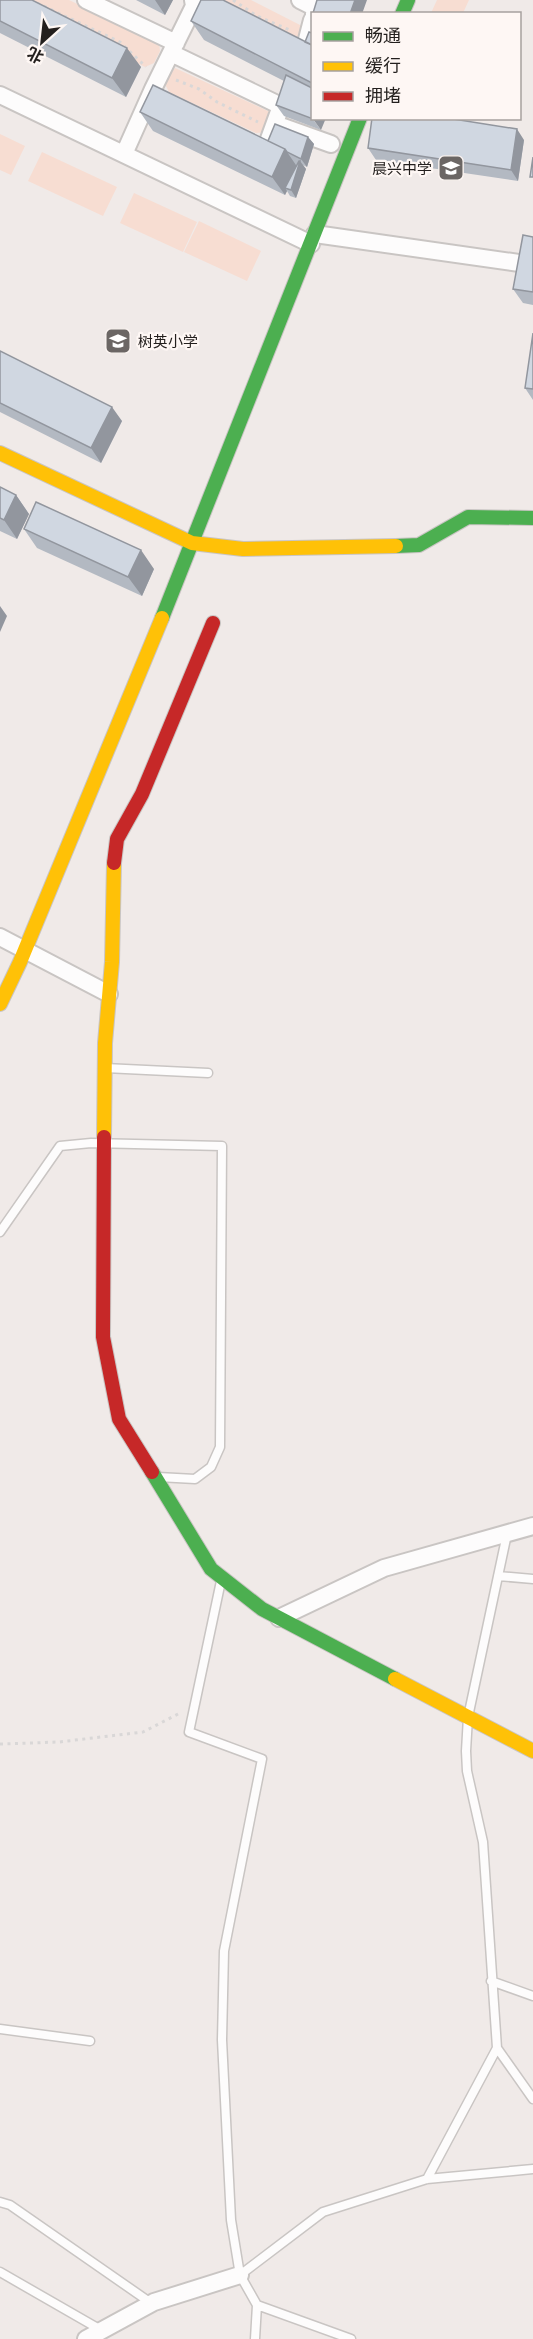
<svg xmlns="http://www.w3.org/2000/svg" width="533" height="2339" viewBox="0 0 533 2339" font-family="'Golos Text','Noto Sans SC',sans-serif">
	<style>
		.green { fill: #f7ddd2 }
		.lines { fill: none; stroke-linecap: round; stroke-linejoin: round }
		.lane-casing { stroke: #c9c5c3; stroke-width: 11 }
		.street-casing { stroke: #c9c5c3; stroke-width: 20 }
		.fast-casing { stroke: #c9c5c3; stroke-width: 16 }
		.slow-casing { stroke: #c9c5c3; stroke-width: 16 }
		.jam-casing { stroke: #c9c5c3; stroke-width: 16 }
		.path { stroke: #d9d7d7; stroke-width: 3; stroke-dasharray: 3 4.5; stroke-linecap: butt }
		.lane { stroke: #fdfcfc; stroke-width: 8 }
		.street { stroke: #fdfcfc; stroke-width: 16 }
		.fast { stroke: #4caf50; stroke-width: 14 }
		.slow { stroke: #ffc107; stroke-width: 14 }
		.jam { stroke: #c62828; stroke-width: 14 }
		.wall { fill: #b3b9c2 }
		.shaded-wall { fill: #92969e }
		.building { fill: #d0d7e1; stroke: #92969e; stroke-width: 1.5 }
		.labels { text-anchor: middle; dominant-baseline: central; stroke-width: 4.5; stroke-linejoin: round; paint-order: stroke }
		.poi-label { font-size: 15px; fill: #231f1d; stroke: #fef7f4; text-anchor: end }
	</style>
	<rect width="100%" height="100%" fill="#f0eae8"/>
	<!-- green -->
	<path class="green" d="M10 0H69L159 43 160 51 154 63 145 67Z
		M205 0H251L302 26 297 44Z
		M437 0H469L463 13H431Z
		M175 68 270 112 273 119 266 132 256 133 169 92 164 82Z
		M0 134 25 146 11 175 0 170Z
		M42 152 117 187 103 216 28 181Z
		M134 193 197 222 183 252 120 223Z
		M199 221 261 251 247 281 184 252Z"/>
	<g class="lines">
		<!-- lane casing -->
		<g class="lane-casing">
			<path id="lane" d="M105 1068 208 1073
				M0 1232 60 1146 91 1143 222 1146 220 1447 211 1467 195 1479 158 1477
				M507 1534 468 1717 466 1751 467 1771 483 1842 497 2048 533 2099
				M498 1576 533 1579
				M221 1581 189 1732 262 1759 224 1951 222 2040 231 2220 240 2275 257 2305 255 2339
				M491 1981 533 1996
				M0 2029 90 2041
				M427 2179 497 2048
				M0 2202 10 2205 151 2303
				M0 2272 101 2330
				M240 2275 323 2212 427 2179 533 2169
				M257 2305 351 2339"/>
		</g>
		<!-- street casing -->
		<g class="street-casing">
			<path id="street" d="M86 0 176 43
				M300 0 316 8 314 14
				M305 47 312 20
				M171 53 281 106 269 139
				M0 95 311 244
				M275 124 331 144
				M124 154 153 89 194 6 193 0
				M315 234 533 265
				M0 937 109 994
				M279 1618 384 1568 533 1526
				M86 2339 154 2302 240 2275"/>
		</g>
		<!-- fast casing -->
		<g class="fast-casing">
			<path id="fast" d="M402 14 408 0
				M396 546 419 545 468 517 533 518
				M162 618 360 118
				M152 1472 211 1569 262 1609 395 1679"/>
		</g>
		<!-- slow casing -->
		<g class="slow-casing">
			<path id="slow" d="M0 453 192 543 243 549 396 546
				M0 1004 20 962 162 618
				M104 1137 105 1043 112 962 114 863
				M395 1679 533 1751"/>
		</g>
		<!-- jam casing -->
		<g class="jam-casing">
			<path id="jam" d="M114 863 117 839 142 794 213 623
				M104 1137 103 1337 119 1419 152 1472"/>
		</g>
		<!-- path -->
		<path class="path" d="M233 0 257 16 292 31
			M37 3 120 42 146 67
			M176 80 199 89 217 102 258 122
			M0 1744 59 1742 143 1732 182 1712"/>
		<!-- lane -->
		<use href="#lane" class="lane"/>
		<!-- street -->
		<use href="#street" class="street"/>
		<!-- fast -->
		<use href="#fast" class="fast"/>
		<!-- slow -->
		<use href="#slow" class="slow"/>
		<!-- jam -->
		<use href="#jam" class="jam"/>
	</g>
	<!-- wall -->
	<path class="wall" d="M0 0 141 67 126 97 0 33Z
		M136 0H173L165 15Z
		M191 21 305 42 312 33V118L321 130 284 116 276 105 284 81 204 40Z
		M140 112 268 141 308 137 314 144 307 167 303 165 306 169 296 198 290 196 287 191 285 195 153 131Z
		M524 140 518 181 376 160 368 148Z
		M533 237V305L523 303 513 289Z
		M533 333V400L525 388Z
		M0 351 122 421 101 463 0 412Z
		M0 487 16 495 29 514 17 539 0 531Z
		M24 529 154 569 142 596 37 548Z"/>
	<!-- shaded-wall -->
	<path class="shaded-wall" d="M155 0H173L165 15Z
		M355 0H367L362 14H350Z
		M127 48 141 67 126 97 112 78Z
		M313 118H326L321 130 313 119Z
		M517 129 524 140 518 181 511 170Z
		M308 137 314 144 307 167 301 159Z
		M285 149 298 168 300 161 306 169 296 198 291 190 285 188 287 191 285 195 272 177Z
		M112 407 122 421 101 463 91 448Z
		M16 495 29 514 17 539 4 520Z
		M141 550 154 569 142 596 128 577Z
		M0 606 7 616 0 632Z"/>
	<!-- building -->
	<path class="building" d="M0 0H32L127 48 112 78 0 21Z
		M201 0H223L312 45V83L191 21Z
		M317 0H355L350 14H315L313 13Z
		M309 32 312 33V45L305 42Z
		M286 75 312 88 313 119 276 105Z
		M153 85 285 149 272 177 140 112Z
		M372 118H447L517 129 511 170 368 148Z
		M275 124 308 137 301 159 287 152 285 149 268 141Z
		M533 157V177H530Z
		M299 161H300L291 190 285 188Z
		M523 235 533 237V292L513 289Z
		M533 333V389L525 388Z
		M0 351 112 407 91 448 0 403Z
		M0 487 16 495 4 520 0 518Z
		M36 502 141 550 128 577 24 529Z"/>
	<!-- icons -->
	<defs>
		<g id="school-square" transform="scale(1.35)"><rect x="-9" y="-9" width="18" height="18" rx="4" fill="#6b6664" stroke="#fef7f4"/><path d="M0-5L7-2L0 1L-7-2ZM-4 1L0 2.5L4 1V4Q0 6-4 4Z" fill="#fff"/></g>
	</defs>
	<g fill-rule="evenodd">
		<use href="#school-square" x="451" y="168"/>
		<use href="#school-square" x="118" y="341"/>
	</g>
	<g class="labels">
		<!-- poi labels -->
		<g class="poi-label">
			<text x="432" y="168">晨兴中学</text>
			<text x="138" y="341" text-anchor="start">树英小学</text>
		</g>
	</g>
	<!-- legend -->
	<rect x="311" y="12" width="210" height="108" fill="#fef7f4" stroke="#a6a19e" stroke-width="1.5"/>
	<rect x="323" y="32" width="30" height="9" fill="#4caf50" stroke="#a6a19e" stroke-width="1.5"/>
	<text x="365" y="42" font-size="18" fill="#231f1d">畅通</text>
	<rect x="323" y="62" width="30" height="9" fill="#ffc107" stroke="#a6a19e" stroke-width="1.5"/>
	<text x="365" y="72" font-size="18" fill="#231f1d">缓行</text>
	<rect x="323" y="92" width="30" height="9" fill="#c62828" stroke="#a6a19e" stroke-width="1.5"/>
	<text x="365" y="102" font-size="18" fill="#231f1d">拥堵</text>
	<!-- north arrow -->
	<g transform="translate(42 42) rotate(207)" stroke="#fef7f4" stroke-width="4.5" paint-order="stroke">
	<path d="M0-4.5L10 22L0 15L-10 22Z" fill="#231f1d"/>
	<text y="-9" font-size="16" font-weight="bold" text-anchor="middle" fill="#231f1d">北</text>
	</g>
</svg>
